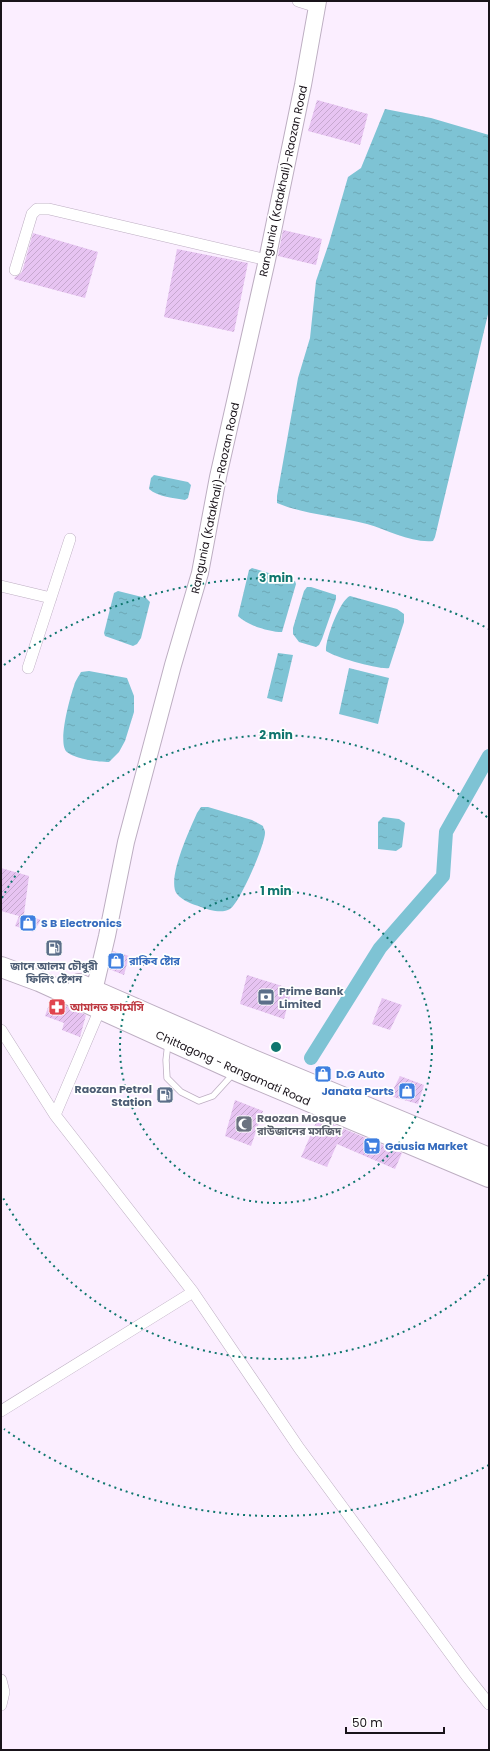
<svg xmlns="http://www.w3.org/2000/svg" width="490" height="1751" viewBox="0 0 490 1751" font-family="Poppins,'Noto Sans Bengali',sans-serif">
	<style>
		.water { fill: url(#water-ripples) }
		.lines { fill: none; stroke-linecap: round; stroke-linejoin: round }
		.canal { stroke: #7ec3d4; stroke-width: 14 }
		.building { fill: url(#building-hatch) }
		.lane-casing { stroke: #bdaec2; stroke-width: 7 }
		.street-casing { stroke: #bdaec2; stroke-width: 12 }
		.secondary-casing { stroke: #bdaec2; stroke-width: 18 }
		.highway-casing { stroke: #bdaec2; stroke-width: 22 }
		.lane { stroke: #fff; stroke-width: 5.5 }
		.street { stroke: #fff; stroke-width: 11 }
		.secondary { stroke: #fff; stroke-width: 16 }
		.highway { stroke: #fff; stroke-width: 20 }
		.ring { fill: none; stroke: #0f766e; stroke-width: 2; stroke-dasharray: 2 4 }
		.labels { text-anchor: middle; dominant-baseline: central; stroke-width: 3.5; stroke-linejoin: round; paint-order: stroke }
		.street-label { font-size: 11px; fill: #19131a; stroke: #fff }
		.shop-label { font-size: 11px; font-weight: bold; fill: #366cbe; stroke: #fff; text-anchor: start }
		.service-label { font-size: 11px; font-weight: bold; fill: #4e5e75; stroke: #fff }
		.health-label { font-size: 11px; font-weight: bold; fill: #be3a42; stroke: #fff; text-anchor: start }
		.worship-label { font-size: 11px; font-weight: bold; fill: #5b616d; stroke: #fff; text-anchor: start }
		.centre { fill: #0f766e; stroke: #fff; stroke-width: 2 }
		.ring-label { font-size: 12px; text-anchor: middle; font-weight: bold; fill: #0f766e; stroke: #fff; stroke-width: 3.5; stroke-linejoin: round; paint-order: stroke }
	</style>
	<defs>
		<pattern id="water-ripples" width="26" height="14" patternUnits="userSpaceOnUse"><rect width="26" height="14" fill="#7ec3d4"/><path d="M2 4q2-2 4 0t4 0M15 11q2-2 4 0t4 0" fill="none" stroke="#6ca7b5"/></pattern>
		<pattern id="building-hatch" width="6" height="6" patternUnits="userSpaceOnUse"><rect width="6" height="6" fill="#e7c4f2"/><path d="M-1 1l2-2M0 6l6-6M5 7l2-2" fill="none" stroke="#c6a8cf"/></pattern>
	</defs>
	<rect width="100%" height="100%" fill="#fbeeff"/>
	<!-- water -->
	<path class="water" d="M385 109 431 118 489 135V310L435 537 433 541C411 543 388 530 367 524 337 516 306 515 277 503V496L298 378 310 338 316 281 329 243 348 177 361 168Z
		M154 475 188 482 191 485 188 498 185 500C174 498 158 497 149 489L151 478Z
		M252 568 295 581 296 584 282 632C269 632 247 625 238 616L249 570Z
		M307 587H311L336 595V599L322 639 319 645 316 647 299 642 293 634V628L304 591Z
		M118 591 146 598 150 602 141 638 137 644 133 646 105 636 104 633 114 593Z
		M350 596 397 609 404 614V622L389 668C380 670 334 657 326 651 325 640 340 600 350 596Z
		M278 653 293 655 282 702 267 698Z
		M349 668 389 678 378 724 339 714Z
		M89 671 127 678 134 696V712L125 741 119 752 109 762C99 762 75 759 67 752 57 744 70 697 74 686 75 681 79 676 81 672Z
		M201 807H208L252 820 263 826C263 828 265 830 265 832 266 843 239 904 230 909 222 914 209 910 201 907 192 904 183 901 177 894 166 880 190 829 197 813Z
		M383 817 399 819 405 823 402 847 396 851 378 849V822Z"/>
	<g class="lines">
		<!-- canal -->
		<path class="canal" d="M311 1058 380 948 443 876 446 832 489 756"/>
	</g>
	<!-- building -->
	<path class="building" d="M317 100 368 114 360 145 308 131Z
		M283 230 322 239 316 265 278 256Z
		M33 233 98 252 85 298 14 279 15 277 19 275 22 272Z
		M177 249 248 263 234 332 164 317Z
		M1 868 29 876 24 914 41 920 33 932 15 926 19 916 1 911Z
		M113 951 129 956 124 975 109 969Z
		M247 975 292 989 284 1019 240 1004Z
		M382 998 402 1005 390 1030 372 1024Z
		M51 999 86 1015 80 1037 62 1030 64 1023 45 1016Z
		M400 1076 424 1085 418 1104 390 1096Z
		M235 1100 263 1111 251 1146 225 1136Z
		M318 1118 402 1153 395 1169 337 1144 327 1167 301 1157Z"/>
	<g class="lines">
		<!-- lane casing -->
		<g class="lane-casing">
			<path id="lane" d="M168 1043 166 1060 167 1078 181 1092 199 1101 213 1096 234 1073"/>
		</g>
		<!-- street casing -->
		<g class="street-casing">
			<path id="street" d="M298 1 317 7
				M15 270 32 214 37 209H49L267 260
				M1 586 51 598
				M28 668 70 539
				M1 1030 55 1115 193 1292 299 1448 466 1675 489 1704
				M55 1115 100 1009
				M1 1411 193 1292
				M1 1680 4 1692 1 1705"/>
		</g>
		<!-- secondary casing -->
		<g class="secondary-casing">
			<path id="secondary" d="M94 991 107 936 126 842 173 665 200 573 218 477 267 260 303 85 318 1"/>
		</g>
		<!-- highway casing -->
		<g class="highway-casing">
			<path id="highway" d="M1 967 39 981 237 1071 489 1177
				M79 984 246 1057 489 1158"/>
		</g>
		<!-- lane -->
		<use href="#lane" class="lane"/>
		<!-- street -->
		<use href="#street" class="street"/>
		<!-- secondary -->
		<use href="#secondary" class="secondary"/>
		<!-- highway -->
		<use href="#highway" class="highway"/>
	</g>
	<!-- distance rings -->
	<g class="ring">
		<circle cx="276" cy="1047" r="156"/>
		<path d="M489 1275A312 312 0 0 1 2 1196M2 898A312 312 0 0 1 489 819"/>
		<path d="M489 1465A469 469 0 0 1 4 1429M4 665A469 469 0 0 1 489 629"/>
	</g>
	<!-- icons -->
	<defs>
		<g id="shop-square" transform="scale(0.9)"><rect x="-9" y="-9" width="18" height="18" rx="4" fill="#3f7fe0" stroke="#fff"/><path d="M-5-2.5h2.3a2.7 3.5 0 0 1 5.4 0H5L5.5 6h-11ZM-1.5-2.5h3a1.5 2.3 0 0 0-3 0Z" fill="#fff"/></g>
		<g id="fuel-square" transform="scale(0.9)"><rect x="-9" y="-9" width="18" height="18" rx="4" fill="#5c6f8a" stroke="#fff"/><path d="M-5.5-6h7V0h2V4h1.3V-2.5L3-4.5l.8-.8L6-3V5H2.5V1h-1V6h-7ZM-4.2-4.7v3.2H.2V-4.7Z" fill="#fff"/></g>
		<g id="bank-square" transform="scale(0.9)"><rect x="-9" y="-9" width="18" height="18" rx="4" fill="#5c6f8a" stroke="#fff"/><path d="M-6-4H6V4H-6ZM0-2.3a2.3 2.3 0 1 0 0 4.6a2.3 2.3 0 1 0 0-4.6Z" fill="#fff"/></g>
		<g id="pharmacy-square" transform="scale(0.9)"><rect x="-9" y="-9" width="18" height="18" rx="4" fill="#e0444e" stroke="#fff"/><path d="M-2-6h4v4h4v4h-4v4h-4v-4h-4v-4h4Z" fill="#fff"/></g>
		<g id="mosque-square" transform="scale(0.9)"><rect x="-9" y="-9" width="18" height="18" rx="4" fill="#6b7280" stroke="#fff"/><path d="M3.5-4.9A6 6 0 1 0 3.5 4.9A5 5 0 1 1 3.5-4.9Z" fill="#fff"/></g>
		<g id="supermarket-square" transform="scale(0.9)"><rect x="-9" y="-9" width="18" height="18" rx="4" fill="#3f7fe0" stroke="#fff"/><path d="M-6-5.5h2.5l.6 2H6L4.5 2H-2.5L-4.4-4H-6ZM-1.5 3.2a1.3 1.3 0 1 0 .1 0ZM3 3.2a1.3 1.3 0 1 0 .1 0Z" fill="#fff"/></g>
	</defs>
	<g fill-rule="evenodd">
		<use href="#shop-square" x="28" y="923"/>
		<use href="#fuel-square" x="54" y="948"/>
		<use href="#shop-square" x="116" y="961"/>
		<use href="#bank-square" x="266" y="997"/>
		<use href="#pharmacy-square" x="57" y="1007"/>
		<use href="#shop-square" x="323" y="1074"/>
		<use href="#shop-square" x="407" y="1091"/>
		<use href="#fuel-square" x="165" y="1095"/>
		<use href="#mosque-square" x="244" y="1124"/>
		<use href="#supermarket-square" x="372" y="1146"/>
	</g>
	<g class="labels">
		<!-- street labels -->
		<g class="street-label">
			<text transform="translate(283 181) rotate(-78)">Rangunia (Katakhali)-Raozan Road</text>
			<text transform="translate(215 498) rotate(-78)">Rangunia (Katakhali)-Raozan Road</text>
			<text transform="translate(233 1068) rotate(24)">Chittagong - Rangamati Road</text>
		</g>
		<!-- shop labels -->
		<g class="shop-label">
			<text x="41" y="923">S B Electronics</text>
			<text x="129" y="961">রাকিব ষ্টোর</text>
			<text x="336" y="1074">D.G Auto</text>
			<text x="394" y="1091" text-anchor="end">Janata Parts</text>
			<text x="385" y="1146">Gausia Market</text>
		</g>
		<!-- service labels -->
		<g class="service-label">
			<text x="54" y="966">জানে আলম চৌধুরী<tspan x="54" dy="13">ফিলিং ষ্টেশন</tspan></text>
			<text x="279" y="991" text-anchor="start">Prime Bank<tspan x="279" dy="13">Limited</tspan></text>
			<text x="152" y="1089" text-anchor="end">Raozan Petrol<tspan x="152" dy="13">Station</tspan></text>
		</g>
		<!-- health labels -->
		<g class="health-label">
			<text x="70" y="1007">আমানত ফার্মেসি</text>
		</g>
		<!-- worship labels -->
		<g class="worship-label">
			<text x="257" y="1118">Raozan Mosque<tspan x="257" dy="13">রাউজানের মসজিদ</tspan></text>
		</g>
	</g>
	<circle cx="276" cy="1047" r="6" class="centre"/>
	<g class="ring-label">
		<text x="276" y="582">3 min</text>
		<text x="276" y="739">2 min</text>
		<text x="276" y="895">1 min</text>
	</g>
	<!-- border -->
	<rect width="490" height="1751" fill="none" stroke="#19131a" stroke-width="4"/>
	<!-- scale -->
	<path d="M346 1727v6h98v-6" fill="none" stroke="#19131a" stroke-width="2"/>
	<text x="352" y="1727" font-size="12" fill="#19131a" stroke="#ffffff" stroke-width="3" paint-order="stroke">50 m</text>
</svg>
